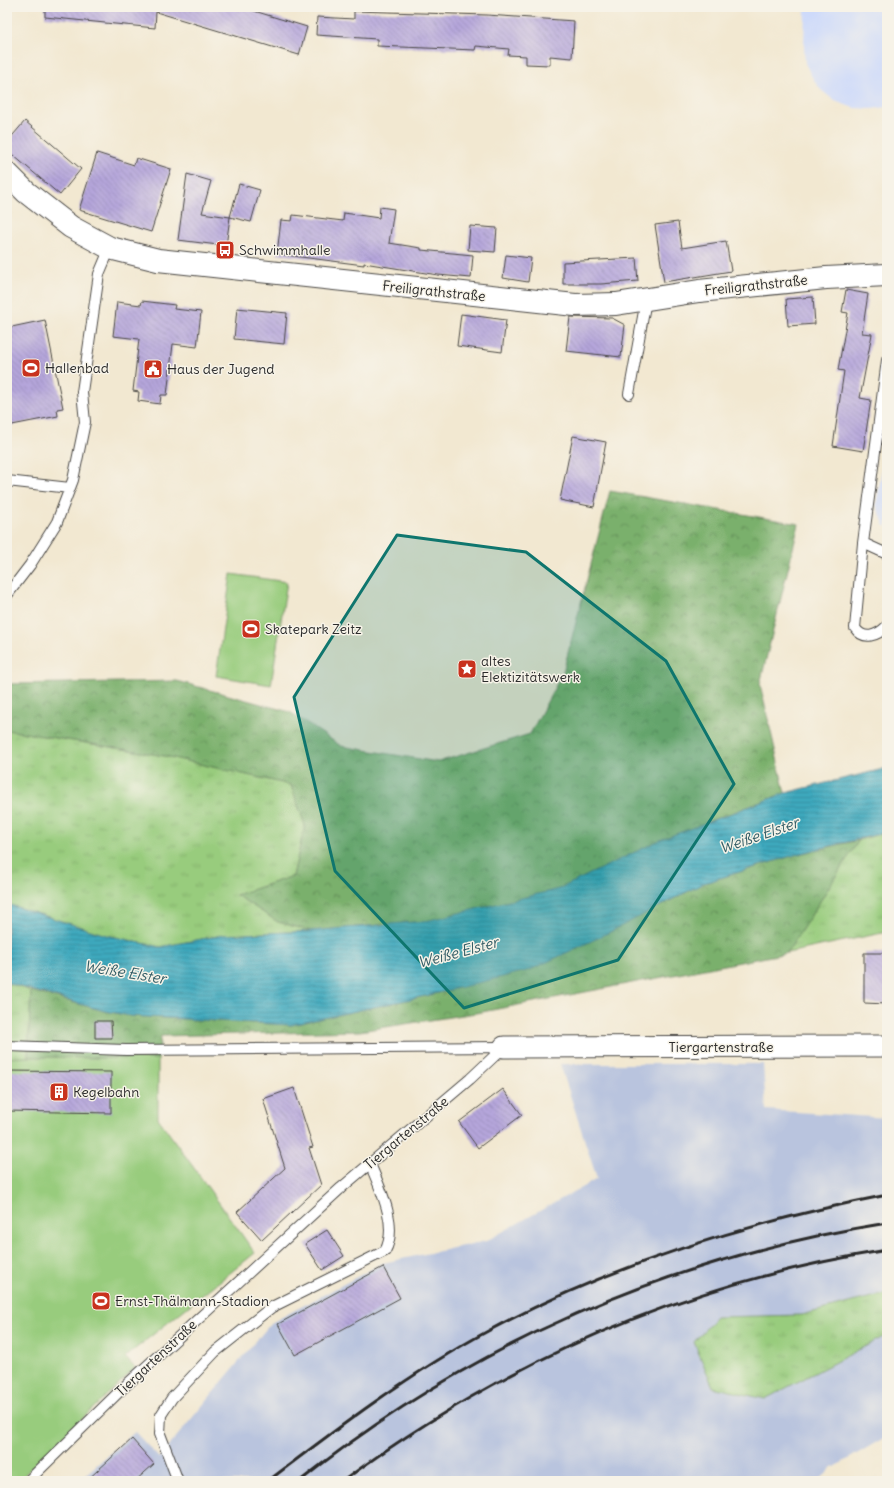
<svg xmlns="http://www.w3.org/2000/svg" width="894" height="1488" viewBox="0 0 894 1488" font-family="Delius,sans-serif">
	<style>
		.built { fill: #cedafa }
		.railway { fill: #b9c4de }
		.grass { fill: url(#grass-tufts); stroke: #627c54 }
		.forest { fill: url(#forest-crowns); stroke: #526e4c }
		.green { fill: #98cc7d; stroke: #627c54 }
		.water { fill: url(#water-rules); stroke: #346a74 }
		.building { fill: url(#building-back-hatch) }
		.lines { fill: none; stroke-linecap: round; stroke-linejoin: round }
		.service-casing { stroke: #494744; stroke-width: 12 }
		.minor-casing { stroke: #494744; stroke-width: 23 }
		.tertiary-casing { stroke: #494744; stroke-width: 24 }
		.service { stroke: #fff; stroke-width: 10 }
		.minor { stroke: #fff; stroke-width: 21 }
		.tertiary { stroke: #fff; stroke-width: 22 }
		.rail { stroke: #2b2b2b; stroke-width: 3 }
		.marked { fill: #0f766e; fill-opacity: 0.2; stroke: #0f766e; stroke-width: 3; stroke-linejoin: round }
		.labels { text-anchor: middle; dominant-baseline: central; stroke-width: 3; stroke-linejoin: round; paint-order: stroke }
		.poi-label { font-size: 14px; fill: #2b2b2b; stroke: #f7f3e8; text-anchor: start }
		.street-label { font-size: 14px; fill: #2b2b2b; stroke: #f7f3e8 }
		.water-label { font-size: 15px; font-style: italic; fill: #335d66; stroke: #f7f3e8 }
	</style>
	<defs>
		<pattern id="grass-tufts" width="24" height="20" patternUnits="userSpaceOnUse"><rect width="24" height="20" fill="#98cc7d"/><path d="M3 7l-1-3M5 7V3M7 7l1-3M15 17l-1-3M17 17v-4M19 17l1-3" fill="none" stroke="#83af6c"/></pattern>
		<pattern id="forest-crowns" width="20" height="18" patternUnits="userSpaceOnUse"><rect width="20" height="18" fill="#7ab06c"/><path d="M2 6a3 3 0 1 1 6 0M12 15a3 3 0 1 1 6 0" fill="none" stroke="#648f59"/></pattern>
		<pattern id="water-rules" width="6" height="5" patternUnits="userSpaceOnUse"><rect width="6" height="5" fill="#3ea9be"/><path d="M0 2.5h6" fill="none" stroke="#348a9b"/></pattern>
		<pattern id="building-back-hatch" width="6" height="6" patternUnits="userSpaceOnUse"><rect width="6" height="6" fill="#b5a6db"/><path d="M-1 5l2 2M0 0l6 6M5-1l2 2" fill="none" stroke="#9387b2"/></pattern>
	</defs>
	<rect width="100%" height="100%" fill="#f7f3e8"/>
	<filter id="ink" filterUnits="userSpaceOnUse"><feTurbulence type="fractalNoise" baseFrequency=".025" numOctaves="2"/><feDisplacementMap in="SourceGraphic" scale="8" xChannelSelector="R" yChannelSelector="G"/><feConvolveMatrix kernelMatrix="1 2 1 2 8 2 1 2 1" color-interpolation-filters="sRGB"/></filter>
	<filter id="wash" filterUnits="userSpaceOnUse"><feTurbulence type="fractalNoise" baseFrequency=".012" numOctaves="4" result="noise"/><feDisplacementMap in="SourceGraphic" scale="16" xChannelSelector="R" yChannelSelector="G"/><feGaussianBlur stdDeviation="0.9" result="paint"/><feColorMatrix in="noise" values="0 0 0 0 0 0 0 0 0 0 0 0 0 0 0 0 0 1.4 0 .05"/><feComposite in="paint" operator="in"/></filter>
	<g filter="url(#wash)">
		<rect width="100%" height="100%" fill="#f2e8d1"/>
		<!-- built -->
		<path class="built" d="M805 7H887V107L871 109 854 108 835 101 821 90 812 77 805 63 804 46Z
			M887 443V526H885L876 505Z"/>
		<!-- railway -->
		<path class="railway" d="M560 1064H763L766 1110 887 1118V1436L833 1468 818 1481H78L135 1432 159 1458 271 1323 383 1263 486 1241 597 1179Z"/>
		<!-- grass -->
		<path class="grass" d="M7 730 165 756 291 785 305 825 293 876 236 895 278 922 311 931 223 935 160 947 106 935 7 904Z
			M887 832V932L787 953 859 840Z
			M7 983 31 991 28 1057 7 1058Z
			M887 1293V1335L765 1399 713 1387 694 1342 716 1317 802 1315Z"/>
		<!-- forest -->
		<path class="forest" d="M610 491 799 524 760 684 785 793 660 840 559 889 426 921 311 931 278 922 236 895 293 876 305 825 291 785 165 756 7 730V684L177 681 290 712 341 746 438 762 530 734 563 672Z
			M859 840 787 953 482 1012 360 1031 161 1036 158 1059 28 1057 31 991 101 1010 130 1016 291 1025 434 994 530 970 602 936 704 883 798 854Z"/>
		<!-- green -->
		<path class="green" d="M231 574 287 582 271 685 216 676Z
			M28 1057 158 1059V1118L255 1253 125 1357 135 1368 18 1481H7V1058Z"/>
		<!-- water -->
		<path class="water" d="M887 768V832L798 854 704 883 602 936 530 970 434 994 291 1025 130 1016 101 1010 7 983V904L106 935 160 947 223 935 311 931 426 921 559 889 660 840 785 793Z"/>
		<g id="blocks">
			<!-- building -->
			<path class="building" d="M45 7H241L307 27 299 55 156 12 155 28 45 17Z
				M354 11 487 15 574 21 572 58 550 56V65L526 64V56L508 55 509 49 476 46 475 50 377 46V39L316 35 317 17 354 19Z
				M25 121 81 169 60 195 7 150V142Z
				M97 153 134 165 136 158 171 169 151 232 79 210Z
				M187 174 211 181 202 213 230 217 226 246 178 240Z
				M239 184 260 190 251 222 230 217Z
				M380 207 394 209 389 243 421 248V250L473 255 471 278 438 275 364 263V265L277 254 281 220 292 221 293 215 343 221 344 213 379 218Z
				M678 222 682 248 726 241 731 271 664 282 655 225Z
				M470 226 497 228 495 252 468 250Z
				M506 255 531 258 528 282 503 278Z
				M636 258 638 281 601 284H563V262Z
				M846 290 868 294 862 333 872 334 860 398 871 400 863 451 833 446 844 371 838 370 848 313 842 312Z
				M813 297 815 324 788 326 786 299Z
				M142 301 175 305 174 309 201 312 197 347 173 344 167 395H161L160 404 138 401 139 392 133 391 139 339 113 336 117 302 141 305Z
				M237 308 287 313 284 344 234 339Z
				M461 314 506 320 502 352 457 346Z
				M570 317 612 318 625 325 621 357 566 351Z
				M45 320 63 408 57 409 58 416 7 426V328Z
				M573 436 606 442 594 507 560 500Z
				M864 953H887V1004L864 1003Z
				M95 1021H111L112 1038H95Z
				M7 1071 111 1072V1113L7 1111Z
				M294 1088 313 1147 309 1148 321 1185 262 1240 237 1212 285 1168 263 1099Z
				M503 1089 522 1115 478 1148 459 1122Z
				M327 1230 344 1256 322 1270 305 1244Z
				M383 1267 400 1298 295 1355 278 1324Z
				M132 1439 154 1464 135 1481H86Z"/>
		</g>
	</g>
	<g filter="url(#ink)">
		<use href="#blocks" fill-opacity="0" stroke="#494744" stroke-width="1"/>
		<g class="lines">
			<!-- service casing -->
			<g class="service-casing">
				<path id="service" d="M887 360 863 543 855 628C864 641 877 636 887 626
					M629 394 646 300
					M7 481 70 488
					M863 543 887 554
					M7 595 30 565 57 522 73 480 85 422 82 392 99 274 110 248
					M7 1046 126 1050 504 1047
					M28 1481 123 1388 341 1188 470 1079 504 1047
					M178 1481 160 1434 161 1415 172 1398 215 1352 272 1307 385 1251C399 1226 380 1188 370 1164"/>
			</g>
			<!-- minor casing -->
			<g class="minor-casing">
				<path id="minor" d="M504 1047 887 1046"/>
			</g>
			<!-- tertiary casing -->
			<g class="tertiary-casing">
				<path id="tertiary" d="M7 173 26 192 71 227 110 248 158 260 575 305 616 304 699 291 826 278 887 275"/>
			</g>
			<!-- service -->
			<use href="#service" class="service"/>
			<!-- minor -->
			<use href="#minor" class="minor"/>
			<!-- tertiary -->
			<use href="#tertiary" class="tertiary"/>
			<!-- rail -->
			<path class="rail" d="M268 1481C339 1427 410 1373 488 1331 613 1264 749 1222 887 1195
				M300 1481C469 1345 672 1257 887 1223
				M343 1481C506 1360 686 1282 887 1250"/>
		</g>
	</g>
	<!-- marked area -->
	<path class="marked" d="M397 535 526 552 666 661 734 784 618 960 464 1008 335 871 294 697Z"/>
	<!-- icons -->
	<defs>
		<g id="bus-square" transform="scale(1)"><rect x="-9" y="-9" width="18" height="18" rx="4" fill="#c8321e" stroke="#f7f3e8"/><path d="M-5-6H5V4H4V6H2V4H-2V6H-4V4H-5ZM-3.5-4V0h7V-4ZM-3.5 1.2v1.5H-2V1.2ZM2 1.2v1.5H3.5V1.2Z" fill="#fff"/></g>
		<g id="stadium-square" transform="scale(1)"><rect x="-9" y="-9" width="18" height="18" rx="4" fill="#c8321e" stroke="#f7f3e8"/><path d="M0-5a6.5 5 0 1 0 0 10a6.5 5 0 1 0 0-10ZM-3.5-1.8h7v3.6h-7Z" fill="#fff"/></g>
		<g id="civic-square" transform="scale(1)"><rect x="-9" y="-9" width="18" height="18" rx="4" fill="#c8321e" stroke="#f7f3e8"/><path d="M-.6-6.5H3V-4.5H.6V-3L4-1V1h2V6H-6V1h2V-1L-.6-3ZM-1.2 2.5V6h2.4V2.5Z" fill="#fff"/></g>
		<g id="sight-square" transform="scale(1)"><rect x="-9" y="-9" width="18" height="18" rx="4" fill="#c8321e" stroke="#f7f3e8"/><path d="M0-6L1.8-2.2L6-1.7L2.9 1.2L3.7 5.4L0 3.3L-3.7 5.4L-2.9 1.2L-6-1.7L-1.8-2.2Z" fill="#fff"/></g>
		<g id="building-square" transform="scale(1)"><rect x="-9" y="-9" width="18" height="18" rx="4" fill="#c8321e" stroke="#f7f3e8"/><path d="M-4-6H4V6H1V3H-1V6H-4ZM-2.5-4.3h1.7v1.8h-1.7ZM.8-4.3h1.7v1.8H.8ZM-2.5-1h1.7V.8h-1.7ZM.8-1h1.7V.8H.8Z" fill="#fff"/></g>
	</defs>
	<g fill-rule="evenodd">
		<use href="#bus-square" x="225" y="250"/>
		<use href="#stadium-square" x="31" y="368"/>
		<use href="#civic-square" x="153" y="369"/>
		<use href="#stadium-square" x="251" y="629"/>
		<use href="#sight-square" x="467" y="669"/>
		<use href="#building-square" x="59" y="1092"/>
		<use href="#stadium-square" x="101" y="1301"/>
	</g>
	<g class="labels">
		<!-- poi labels -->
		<g class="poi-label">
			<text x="239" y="250">Schwimmhalle</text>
			<text x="45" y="368">Hallenbad</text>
			<text x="167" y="369">Haus der Jugend</text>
			<text x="265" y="629">Skatepark Zeitz</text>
			<text x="481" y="661">altes<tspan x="481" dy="16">Elektizitätswerk</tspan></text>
			<text x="73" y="1092">Kegelbahn</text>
			<text x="115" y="1301">Ernst-Thälmann-Stadion</text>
		</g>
		<!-- street labels -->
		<g class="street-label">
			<text transform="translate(756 285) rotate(-6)">Freiligrathstraße</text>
			<text transform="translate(434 291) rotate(6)">Freiligrathstraße</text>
			<text x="721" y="1047">Tiergartenstraße</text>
			<text transform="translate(406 1133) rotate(-40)">Tiergartenstraße</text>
			<text transform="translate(156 1358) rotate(-43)">Tiergartenstraße</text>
		</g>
		<!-- water labels -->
		<g class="water-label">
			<text transform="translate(759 835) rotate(-19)">Weiße Elster</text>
			<text transform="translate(458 952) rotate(-15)">Weiße Elster</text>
			<text transform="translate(125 972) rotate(9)">Weiße Elster</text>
		</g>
	</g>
	<!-- margin -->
	<rect width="894" height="1488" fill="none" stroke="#f7f3e8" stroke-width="24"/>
</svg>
